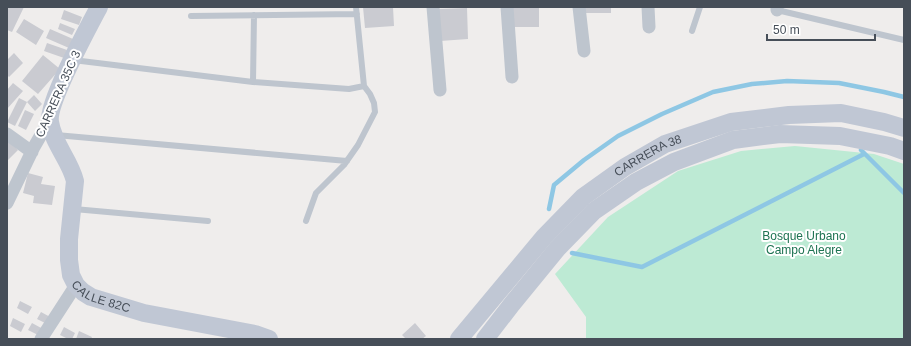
<svg xmlns="http://www.w3.org/2000/svg" width="911" height="346" viewBox="0 0 911 346" font-family="Arial,sans-serif">
	<style>
		.green { fill: #bdead4 }
		.lines { fill: none; stroke-linecap: round; stroke-linejoin: round }
		.stream { stroke: #8ec7e4; stroke-width: 4.5 }
		.building { fill: #cacbd1 }
		.lane { stroke: #bec5ce; stroke-width: 6 }
		.street { stroke: #bec5ce; stroke-width: 13 }
		.secondary { stroke: #c0c7d4; stroke-width: 18 }
		.labels { text-anchor: middle; dominant-baseline: central; stroke-width: 4; stroke-linejoin: round; paint-order: stroke }
		.street-label { font-size: 12px; fill: #464e58; stroke: #fff }
		.park-label { font-size: 12px; fill: #1e7352; stroke: #fff }
	</style>
	<rect width="100%" height="100%" fill="#efedec"/>
	<!-- green -->
	<path class="green" d="M795 146 874 154 904 164V339H586V317L555 274 608 217 678 171 741 151Z"/>
	<g class="lines">
		<!-- stream -->
		<path class="stream" d="M861 150 904 193
			M549 209 554 185 584 160 618 136 662 114 713 92 752 84 787 81 839 83 884 92 904 97
			M572 253 642 267 864 154"/>
	</g>
	<!-- building -->
	<path class="building" d="M7 7H24L12 32 7 30Z
		M363 7H393L394 26 365 28Z
		M510 7H539V27H510Z
		M581 7H611V13H582Z
		M467 8 468 39 440 41 437 9Z
		M64 10 82 17 79 25 61 19Z
		M24 19 44 31 36 45 16 32Z
		M60 23 75 29 72 35 58 29Z
		M50 29 73 39 69 48 46 38Z
		M47 43 67 50 64 58 44 51Z
		M14 53 23 63 9 77 7 75V60Z
		M43 55 60 69 38 94 22 81Z
		M13 83 23 91 7 109V90Z
		M34 95 42 104 35 111 27 102Z
		M19 98 27 102 15 126 7 122Z
		M25 110 34 114 26 130 18 126Z
		M7 140 18 150 8 160 7 159Z
		M28 173 43 177 41 184 55 186 52 205 33 203 34 196 23 193Z
		M20 301 32 307 28 314 17 308Z
		M41 312 52 318 49 325 37 319Z
		M13 318 25 324 21 332 10 326Z
		M32 323 43 329 40 336 28 330Z
		M415 323 426 336 422 339H406L402 335Z
		M64 327 75 333 72 339H68L60 335Z
		M79 331 92 337 91 339H76Z"/>
	<g class="lines">
		<!-- lane -->
		<path class="lane" d="M777 10 904 40
			M191 16 357 14
			M692 31 700 7
			M73 60 253 82 349 89 364 86
			M253 82 254 15
			M56 135 347 161
			M74 209 208 221
			M306 221 316 193 344 165 358 145 375 112 374 103 370 94 364 86 356 7"/>
		<!-- street -->
		<path class="street" d="M433 7 440 90
			M507 7 512 77
			M579 7 584 51
			M648 7 649 27
			M777 10V7
			M7 134 32 152
			M7 203 34 147 49 121
			M41 339 76 285"/>
		<!-- secondary -->
		<g class="secondary">
			<path id="s1" d="M99 7C88 28 47 103 50 122 53 144 70 160 75 181L69 239V260L71 275 76 285 83 292 91 297 144 313 255 334 269 339"/>
			<path id="s2" d="M459 339 544 237 583 197 625 167 665 144 731 122 789 115 841 113 884 122 904 128"/>
			<path d="M485 339 512 304 557 249 594 211 636 182 674 162 733 140 780 134 840 136 890 146 904 151"/>
		</g>
	</g>
	<g class="labels">
		<!-- street labels -->
		<g class="street-label">
			<text transform="translate(58 94) rotate(-66)">CARRERA 35C 3</text>
			<text stroke="none"><textPath href="#s2" startOffset="266">CARRERA 38</textPath></text>
			<text stroke="none"><textPath href="#s1" startOffset="324">CALLE 82C</textPath></text>
		</g>
		<!-- park labels -->
		<g class="park-label">
			<text x="804" y="236">Bosque Urbano<tspan x="804" dy="14">Campo Alegre</tspan></text>
		</g>
	</g>
	<!-- border -->
	<rect width="911" height="346" fill="none" stroke="#464e58" stroke-width="16"/>
	<!-- scale -->
	<path d="M767 34v6h108v-6" fill="none" stroke="#464e58" stroke-width="2"/>
	<text x="773" y="34" font-size="12" fill="#464e58" stroke="#ffffff" stroke-width="3" paint-order="stroke">50 m</text>
</svg>
